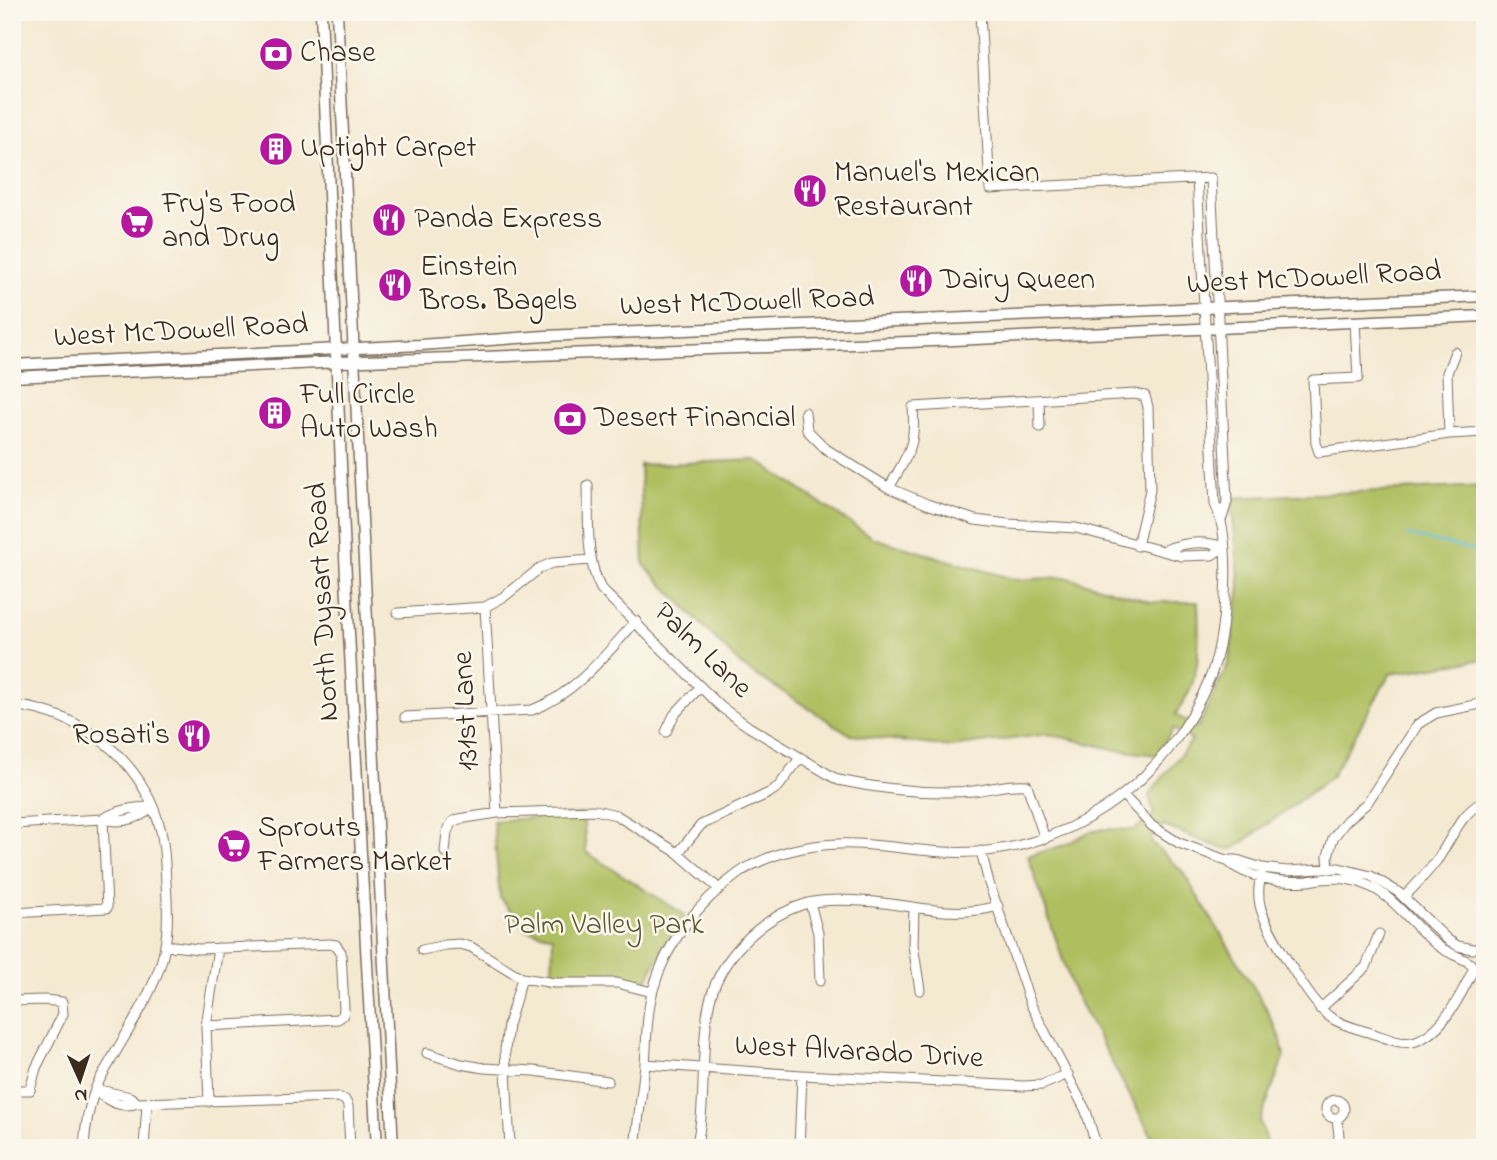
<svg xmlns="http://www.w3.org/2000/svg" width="1497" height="1160" viewBox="0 0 1497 1160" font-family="'Indie Flower',sans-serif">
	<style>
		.green { fill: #afbf61; stroke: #757440; stroke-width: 2 }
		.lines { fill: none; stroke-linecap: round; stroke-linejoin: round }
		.stream { stroke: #58c0d4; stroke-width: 2 }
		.minor-casing { stroke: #7c6d5d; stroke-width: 11 }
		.major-casing { stroke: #7c6d5d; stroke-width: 13 }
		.minor { stroke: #fff; stroke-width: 9 }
		.major { stroke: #fff; stroke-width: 10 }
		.labels { text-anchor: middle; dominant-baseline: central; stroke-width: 5; stroke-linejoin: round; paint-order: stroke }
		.poi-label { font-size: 30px; fill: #3b2a1e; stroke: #fbf7ec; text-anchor: start }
		.street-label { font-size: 30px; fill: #3b2a1e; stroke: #fbf7ec }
		.park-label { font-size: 30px; fill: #5e5732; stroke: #fbf7ec }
	</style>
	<rect width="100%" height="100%" fill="#fbf7ec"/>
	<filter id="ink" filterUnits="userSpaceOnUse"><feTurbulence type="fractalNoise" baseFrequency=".0143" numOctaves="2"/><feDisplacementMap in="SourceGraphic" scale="14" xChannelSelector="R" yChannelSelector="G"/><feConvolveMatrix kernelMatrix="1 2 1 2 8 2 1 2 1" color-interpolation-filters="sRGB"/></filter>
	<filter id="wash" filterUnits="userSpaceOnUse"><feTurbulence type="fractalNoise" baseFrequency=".00686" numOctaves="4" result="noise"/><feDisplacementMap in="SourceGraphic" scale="28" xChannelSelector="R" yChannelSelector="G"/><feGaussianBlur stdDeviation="1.57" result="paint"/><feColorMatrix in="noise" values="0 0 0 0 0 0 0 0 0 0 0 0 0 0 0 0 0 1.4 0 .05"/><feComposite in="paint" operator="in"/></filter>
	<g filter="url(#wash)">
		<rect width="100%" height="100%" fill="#f4e9d1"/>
		<!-- green -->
		<path class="green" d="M756 460 873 538 1016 580 1065 577 1151 602H1198C1199 645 1203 679 1175 715L1198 727 1229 662 1240 586 1231 498 1485 486V659L1390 674 1331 777 1235 848 1226 850 1164 826 1151 837V842L1182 871 1265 1006 1281 1040 1284 1056 1260 1121 1268 1148H1158L1073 990 1028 856 1065 845 1089 832 1104 829 1135 830 1154 814 1149 795 1192 740 1173 729 1156 755 1117 750 1049 734 951 747 851 735 742 666 644 565 640 465Z
			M583 814 586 852 685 915 667 941 645 984 618 978 552 977 553 936 526 929 500 898 493 821Z"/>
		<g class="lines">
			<!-- stream -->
			<path class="stream" d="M1407 535 1485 553"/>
		</g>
	</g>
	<g filter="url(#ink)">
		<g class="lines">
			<!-- minor casing -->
			<g class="minor-casing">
				<path id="minor" d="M980 12 990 189 1211 178 1227 502 1222 518
					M1355 322 1358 378 1313 380 1316 443 1319 452 1449 434 1485 432
					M1039 401 1040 427
					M805 412 807 430 826 449 889 488 927 504 975 520 1008 524 1076 528 1181 556 1212 555 1224 547
					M1449 434 1447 373 1455 352
					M588 485C589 518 585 559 601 589L721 707 749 727 838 780C880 789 929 794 973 791 992 789 1008 783 1027 785L1045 839
					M889 488C908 453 916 449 913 407L1135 394 1145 396 1148 407 1150 490 1137 546
					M1165 550C1184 542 1204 540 1224 547
					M485 607 497 813
					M398 613 485 607 505 596 540 568 552 563 591 560
					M12 705C83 713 143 760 161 831 165 848 165 866 166 883 168 910 169 937 161 963 150 998 128 1030 110 1062 105 1071 98 1081 95 1090 88 1109 85 1128 84 1148
					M405 717 532 710C574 695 607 653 636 621
					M666 732 674 715 700 687
					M1123 795 1152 826 1179 843 1226 860H1237L1262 868 1287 871 1339 868 1371 876 1398 892 1448 940 1458 946 1473 949
					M103 819C117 810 136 807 153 807
					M12 824 103 819C121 824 139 819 153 807
					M981 851 989 883 1031 1005 1086 1111 1097 1148
					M445 852 447 832 452 822 459 819 497 813 595 810 616 815 678 853 719 889
					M678 853 701 825 769 793 779 786 800 758
					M1226 860C1247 879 1281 883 1308 881 1321 879 1333 877 1346 879 1391 886 1405 920 1437 945 1447 953 1459 956 1470 963
					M1262 868C1260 880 1257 892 1260 905 1264 926 1312 1005 1330 1017 1342 1026 1360 1029 1374 1034 1387 1038 1402 1046 1416 1041 1444 1031 1462 993 1474 968
					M1329 869 1328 856 1333 838 1346 821 1367 803 1418 724 1436 713 1485 703
					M1404 897C1416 885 1427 873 1437 860 1452 839 1461 811 1485 801
					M810 903 818 933 820 981
					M914 907 913 945 920 990
					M12 913 107 908 103 819
					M165 945 198 949 330 944 336 945 341 952 344 1009 343 1015 338 1019 206 1026
					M422 950 445 945 460 944 471 947 522 978 555 983H617L652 992
					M1470 964 1476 969 1485 968
					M12 1001 45 1000 62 1002 63 1014 36 1068 30 1090H12
					M1320 1009 1366 967 1379 934
					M427 1053 461 1064 484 1068 534 1071 608 1081
					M645 1064 802 1075 1024 1086 1042 1085 1068 1074
					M95 1089C106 1101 121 1109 138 1103L338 1097 345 1100 348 1106 350 1148
					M95 1089 130 1097 138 1103
					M1326 1109a9 9 0 1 1 18 0a9 9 0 1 1-18 0Z
					M209 1102 206 1026 218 948
					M1337 1118 1339 1136 1337 1148
					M144 1148 147 1104
					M510 1148 505 1050 508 1025 522 978
					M635 1148C638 1120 642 1092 645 1064 647 1040 646 1014 653 990 666 942 699 902 739 873 751 864 767 858 782 853 842 835 884 848 944 852 1062 859 1169 784 1211 675 1226 634 1233 543 1215 504L1197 179
					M696 1148C707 1103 700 1056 708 1010 716 960 760 917 808 903 825 899 844 900 861 901 909 903 949 920 998 906
					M799 1148 802 1075
					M1473 1148 1485 1140"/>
			</g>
			<!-- major casing -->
			<g class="major-casing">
				<path id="major" d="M321 12 346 578 377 1148
					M337 12 393 1148
					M12 365 420 345 545 336 1485 296
					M12 377 364 361 909 342 1485 316"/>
			</g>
			<!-- minor -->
			<use href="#minor" class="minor"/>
			<!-- major -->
			<use href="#major" class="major"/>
		</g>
	</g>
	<!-- icons -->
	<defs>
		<g id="bank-disc" transform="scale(1.75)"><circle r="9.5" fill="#b5179e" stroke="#fbf7ec"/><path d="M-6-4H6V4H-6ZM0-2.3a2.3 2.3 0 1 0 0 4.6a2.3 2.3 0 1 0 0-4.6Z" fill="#fff"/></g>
		<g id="building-disc" transform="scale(1.75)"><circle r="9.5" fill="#b5179e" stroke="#fbf7ec"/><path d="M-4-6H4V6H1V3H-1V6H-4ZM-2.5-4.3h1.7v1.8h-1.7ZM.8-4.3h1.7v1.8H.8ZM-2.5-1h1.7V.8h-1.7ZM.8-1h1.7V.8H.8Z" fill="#fff"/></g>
		<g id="restaurant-disc" transform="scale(1.75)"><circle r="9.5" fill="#b5179e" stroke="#fbf7ec"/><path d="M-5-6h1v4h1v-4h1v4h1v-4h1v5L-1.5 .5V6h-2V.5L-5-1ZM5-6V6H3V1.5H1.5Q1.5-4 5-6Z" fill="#fff"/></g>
		<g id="supermarket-disc" transform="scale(1.75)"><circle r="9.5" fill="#b5179e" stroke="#fbf7ec"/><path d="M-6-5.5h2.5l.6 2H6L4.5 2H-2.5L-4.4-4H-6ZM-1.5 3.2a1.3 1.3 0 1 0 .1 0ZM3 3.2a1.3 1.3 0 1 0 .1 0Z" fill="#fff"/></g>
	</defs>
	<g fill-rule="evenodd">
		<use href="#bank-disc" x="276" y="54"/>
		<use href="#building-disc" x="276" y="149"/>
		<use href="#restaurant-disc" x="810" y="191"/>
		<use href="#restaurant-disc" x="389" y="220"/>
		<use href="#supermarket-disc" x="137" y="222"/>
		<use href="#restaurant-disc" x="916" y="281"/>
		<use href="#restaurant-disc" x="395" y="285"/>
		<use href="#building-disc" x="275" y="413"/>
		<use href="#bank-disc" x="570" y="419"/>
		<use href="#restaurant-disc" x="194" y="736"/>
		<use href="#supermarket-disc" x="234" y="846"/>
	</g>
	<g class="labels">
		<!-- poi labels -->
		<g class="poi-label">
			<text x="300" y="54">Chase</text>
			<text x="300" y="149">Uptight Carpet</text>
			<text x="834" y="174">Manuel's Mexican<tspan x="834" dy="34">Restaurant</tspan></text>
			<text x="162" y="205">Fry's Food<tspan x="162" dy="34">and Drug</tspan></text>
			<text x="414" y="220">Panda Express</text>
			<text x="420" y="268">Einstein<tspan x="420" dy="34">Bros. Bagels</tspan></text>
			<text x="940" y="281">Dairy Queen</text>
			<text x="300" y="396">Full Circle<tspan x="300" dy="34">Auto Wash</tspan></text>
			<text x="594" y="419">Desert Financial</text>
			<text x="170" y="736" text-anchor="end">Rosati's</text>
			<text x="258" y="829">Sprouts<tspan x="258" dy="34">Farmers Market</tspan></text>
		</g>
		<!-- street labels -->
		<g class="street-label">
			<text transform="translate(1314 279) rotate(-3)">West McDowell Road</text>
			<text transform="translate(747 303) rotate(-2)">West McDowell Road</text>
			<text transform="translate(181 332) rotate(-3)">West McDowell Road</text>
			<text transform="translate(324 602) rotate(-93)">North Dysart Road</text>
			<text transform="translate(702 651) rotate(44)">Palm Lane</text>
			<text transform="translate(467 711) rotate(-93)">131st Lane</text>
			<text transform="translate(859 1053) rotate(3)">West Alvarado Drive</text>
		</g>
		<!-- park labels -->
		<g class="park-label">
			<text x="604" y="926">Palm Valley Park</text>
		</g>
	</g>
	<!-- margin -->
	<rect width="1497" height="1160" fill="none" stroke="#fbf7ec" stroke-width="42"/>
	<!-- north arrow -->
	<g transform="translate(80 1080) rotate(177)" stroke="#fbf7ec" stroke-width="5" paint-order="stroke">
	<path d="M0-5L12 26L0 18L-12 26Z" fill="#3b2a1e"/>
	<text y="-10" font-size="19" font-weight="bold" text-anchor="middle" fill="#3b2a1e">N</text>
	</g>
</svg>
